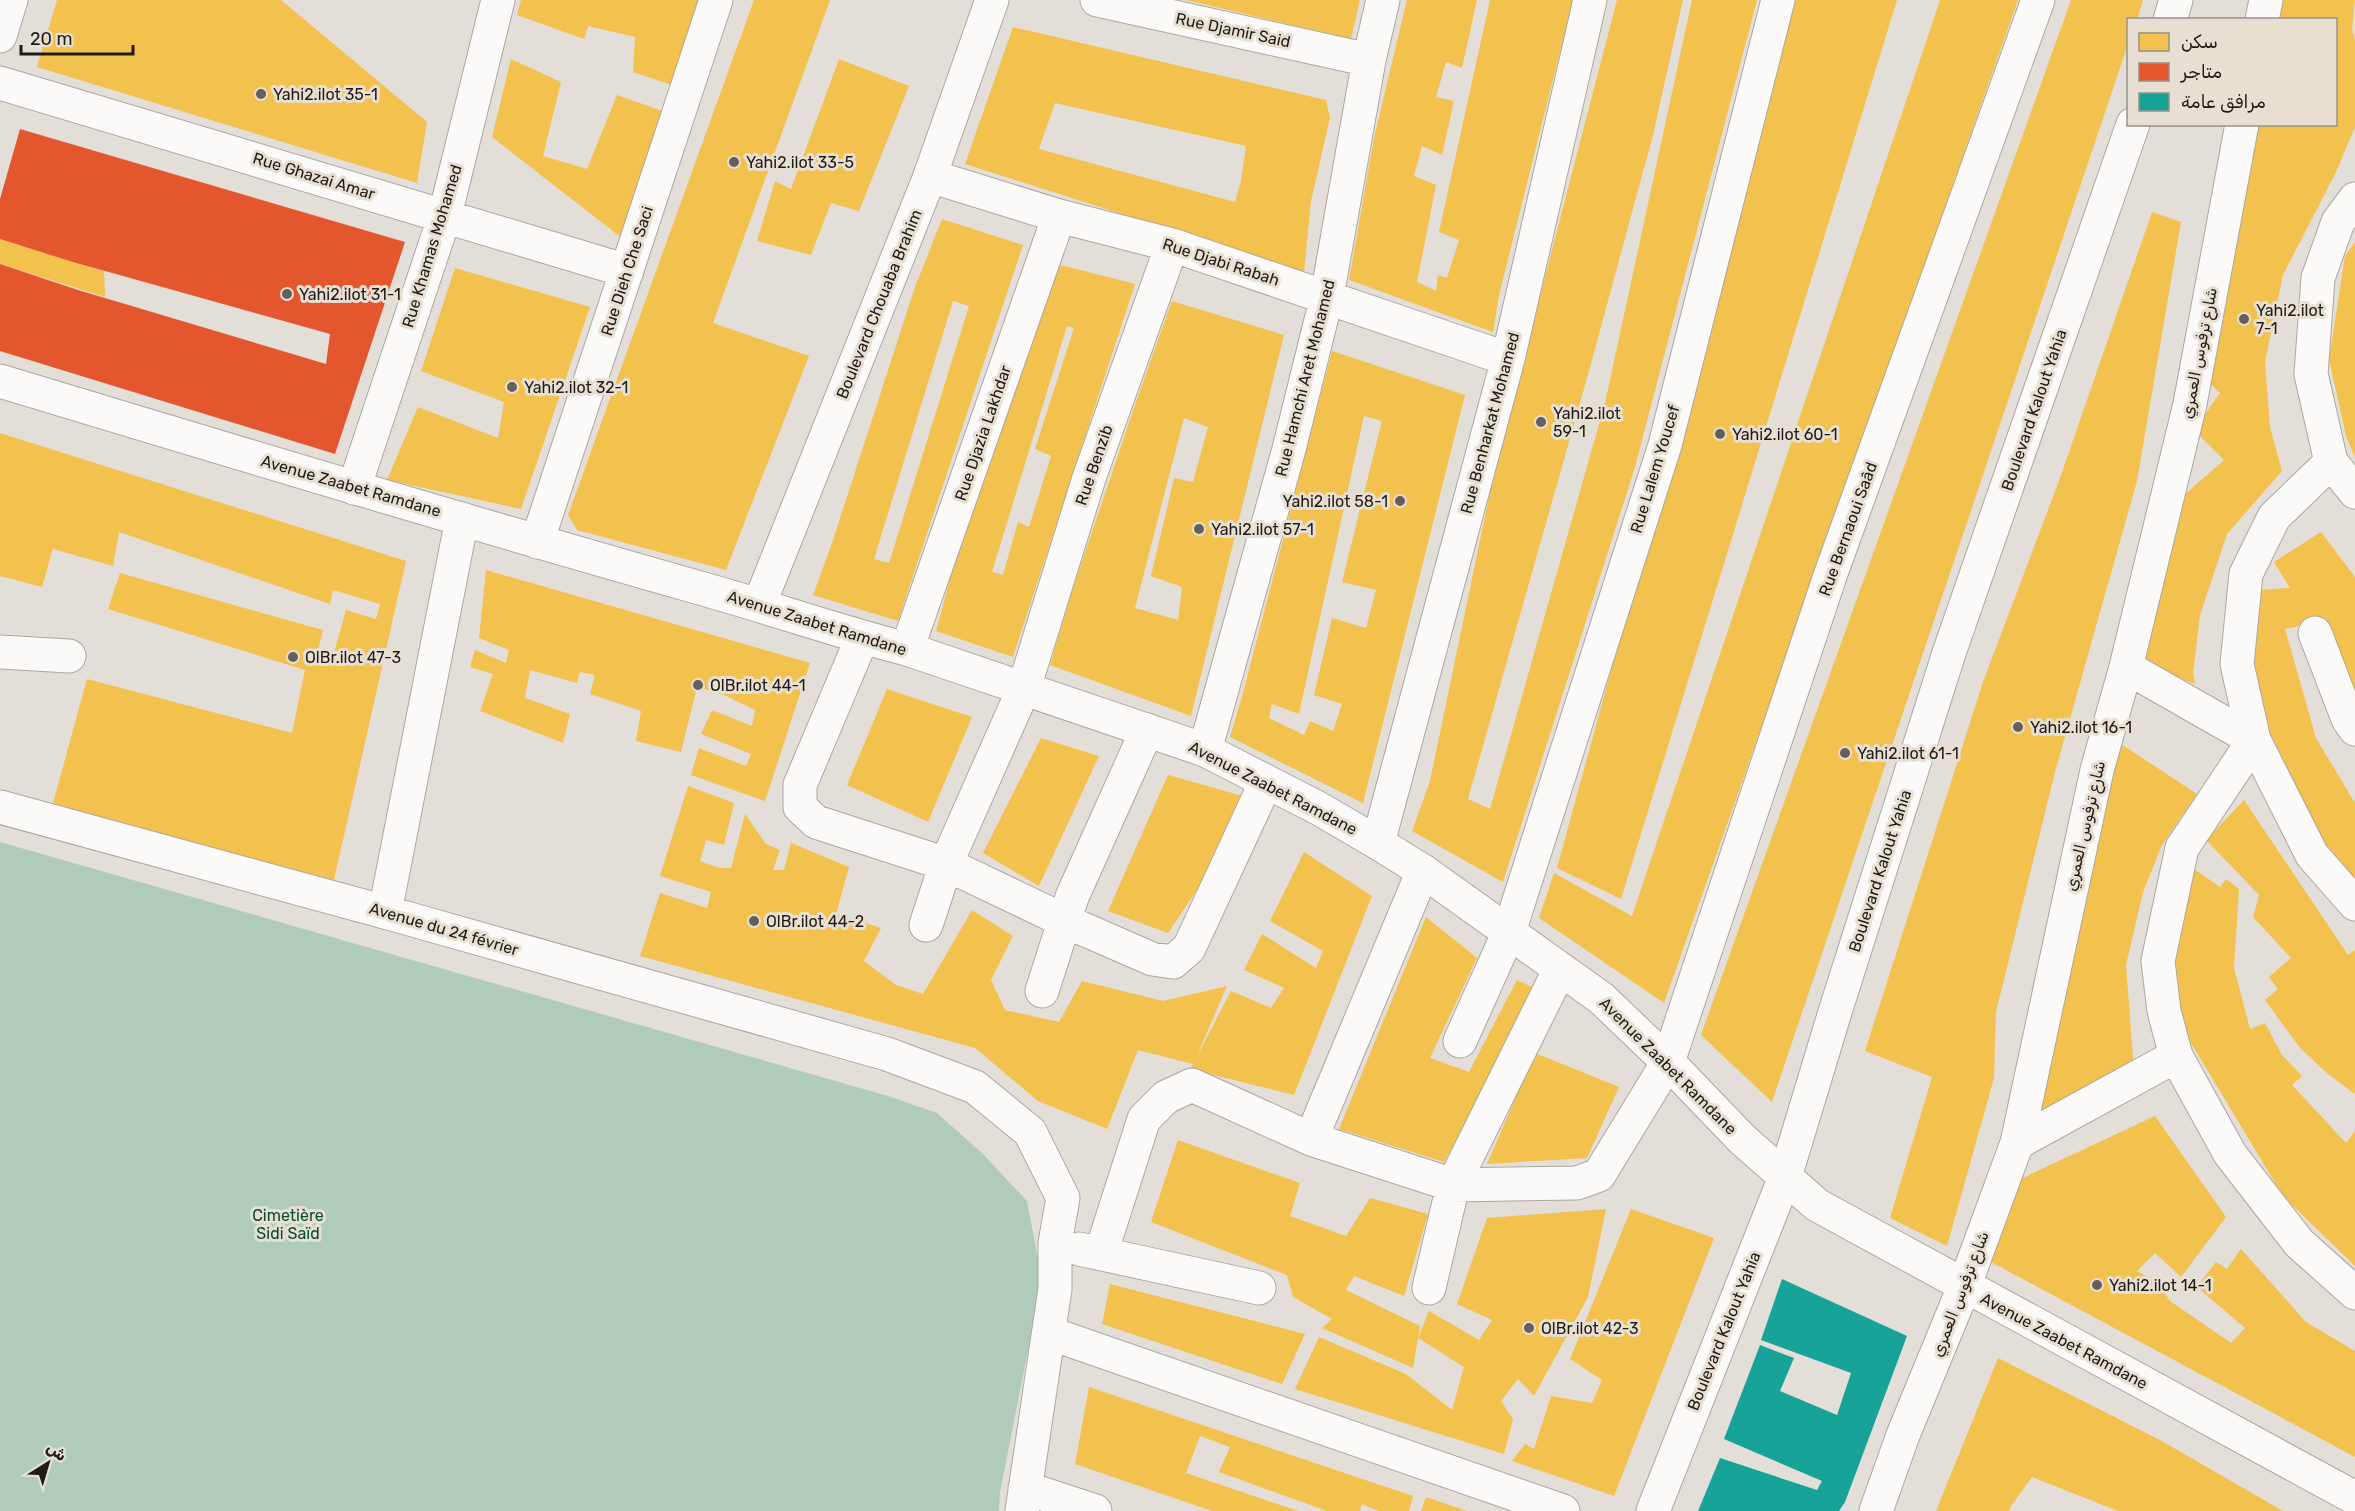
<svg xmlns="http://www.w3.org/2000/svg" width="2355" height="1511" viewBox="0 0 2355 1511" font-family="Rubik,'Noto Sans Arabic',sans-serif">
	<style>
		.green { fill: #b1cbba }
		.homes { fill: #f2c14e; fill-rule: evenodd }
		.shops { fill: #e4572e }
		.public { fill: #17a398 }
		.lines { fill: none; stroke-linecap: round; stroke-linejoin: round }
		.street-casing { stroke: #aba7a2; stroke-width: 35 }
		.secondary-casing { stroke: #aba7a2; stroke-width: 35 }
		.street { stroke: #fbfaf9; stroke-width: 33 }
		.secondary { stroke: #fbfaf9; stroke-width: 33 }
		.poi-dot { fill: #645f5b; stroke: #e8dfd3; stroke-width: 2 }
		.labels { text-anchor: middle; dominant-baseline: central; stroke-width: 6; stroke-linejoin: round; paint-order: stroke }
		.street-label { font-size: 16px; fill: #1f1b17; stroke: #e8dfd3 }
		.poi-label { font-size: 16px; fill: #1f1b17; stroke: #e8dfd3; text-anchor: start }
		.park-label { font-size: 16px; fill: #054e34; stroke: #e8dfd3 }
	</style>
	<rect width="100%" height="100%" fill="#e3ded8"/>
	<!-- green -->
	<path class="green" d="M0 842 888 1096 937 1113 982 1153 1027 1201 1042 1280 1000 1492 999 1511H0Z"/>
	<!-- homes -->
	<path class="homes" d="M57 0H281L427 122 417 183 37 67Z
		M521 0H705L675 86 633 72 635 37 588 26 584 39 517 15Z
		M754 0H830L713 323 809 356 726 570 577 530 568 515Z
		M1186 0H1360L1351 39Z
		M1407 0H1477L1462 68 1446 62 1436 97 1454 101 1442 155 1422 146 1414 176 1436 185 1417 282 1436 291 1438 275 1447 278 1459 240 1439 232 1490 0H1573L1499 295 1493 332 1349 280 1374 138Z
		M1617 0H1683L1653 135 1589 371 1468 799 1490 809 1605 403 1692 0H1757L1635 467 1503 882 1412 831 1430 781 1494 473Z
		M1795 0H1897L1621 899 1557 868Z
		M1940 0H2018L1664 1003 1539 918 1554 873 1632 916Z
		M2071 0H2143L2137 20H2128V44L1772 1102 1701 1035Z
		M2277 0H2355L2352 28 2355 41V127L2336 172 2283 275 2265 362 2270 427 2282 471 2227 534 2200 615 2193 673 2195 684 2136 661 2182 497 2224 460 2194 430 2220 393 2205 379 2252 124H2336V20H2273Z
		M1013 27 1326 100 1330 118 1311 201 1304 272 965 164ZM1055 103 1246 146 1241 181 1235 202 1039 149Z
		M511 59 561 82 543 156 587 169 617 95 671 114 627 242 492 137Z
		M839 59 909 86 859 211 831 203 811 255 757 241 775 181 791 189Z
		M2152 212 2181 222 2137 481 2055 772 1996 1012 1994 1078 1947 1246 1890 1218 1932 1077 1865 1051 1983 682 2060 478Z
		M942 219 1023 245 898 621 813 595 831 546 915 287ZM953 301 969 306 889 563 874 559Z
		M0 239 104 271 105 297 0 264Z
		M2355 242V457L2346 436 2329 359 2345 256Z
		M1057 264 1135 284 1013 657 936 631 956 557ZM1067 326 1074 328 1035 449 1051 456 1029 527 1018 522 1003 575 992 572Z
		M455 268 590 307 521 509 387 480 418 407 498 438 504 402 421 371Z
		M1172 301 1284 335 1191 716 1050 665 1072 591 1137 399ZM1184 418 1208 427 1193 482 1174 478 1151 576 1182 587 1178 620 1135 608Z
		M1332 351 1465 395 1363 803 1230 737 1243 693ZM1364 416 1382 421 1342 582 1376 590 1366 628 1332 618 1314 695 1342 704 1333 731 1310 721 1304 735 1269 718 1272 704 1299 714Z
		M0 433 406 561 334 880 52 807 87 679 292 733 305 670 108 609 120 573 323 630 317 654 332 660 346 610 376 619 380 604 333 590 330 604 119 532 113 566 53 549 42 587 0 576Z
		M2321 532 2355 577V704L2310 624 2285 629 2316 738 2355 803V896L2306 827 2268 743 2249 680 2256 590 2290 588 2274 562Z
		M486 570 810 663 765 801 691 775 699 748 746 766 751 754 701 734 712 710 752 726 755 710 724 695 697 687 681 752 636 741 641 711 590 694 595 675 580 672 577 683 530 670 525 698 570 714 563 743 480 711 493 674 470 667 475 650 506 663 509 650 479 638Z
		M887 689 972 717 928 822 847 785Z
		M1041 738 1099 756 1039 886 983 853Z
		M2121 744 2197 794 2162 845 2143 892 2126 965 2134 1070 2032 1128 2072 885Z
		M1168 775 1257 800 1168 933 1108 911Z
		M688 786 734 803 724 845 706 840 700 861 720 868H731L745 814 766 844 780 850 773 870H784L791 843 849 867 836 914 881 928 864 961 896 985 923 994 972 910 1013 936 991 980 1005 1010 1059 1022 1082 981 1163 1001 1227 986 1196 1058 1231 991 1271 1008 1284 988 1244 970 1262 934 1316 968 1323 951 1270 921 1304 852 1372 896 1294 1095 1190 1069 1193 1064 1138 1050 1107 1129 1038 1101 975 1048 640 956 660 893 707 908 711 892 660 876Z
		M2244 800 2348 955 2355 950V1094L2328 1074 2300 1048 2265 1000 2278 989 2269 977 2291 958 2253 917 2259 895 2206 840Z
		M2194 869 2220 887 2226 879 2239 889 2234 968 2250 1029 2265 1023 2282 1055 2302 1076 2292 1085 2346 1143 2355 1131V1266L2290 1203 2277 1186 2185 1033 2173 987 2182 904Z
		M1426 917 1477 958 1430 1058 1469 1072 1517 980 1538 990 1444 1162 1339 1129Z
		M1535 1053 1619 1087 1587 1158 1487 1164Z
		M2155 1116 2226 1217 2181 1277 2155 1253 2137 1271 2158 1283 2170 1301 2231 1343 2245 1328 2197 1287 2216 1262 2227 1269 2241 1249 2306 1322 2355 1351V1457L1991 1262 2014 1182Z
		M1178 1140 1300 1183 1290 1216 1346 1236 1370 1198 1428 1214 1404 1296 1354 1276 1346 1290 1420 1326 1413 1368 1322 1328 1332 1319 1293 1297 1287 1275 1151 1222Z
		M1606 1209 1588 1297 1534 1396 1518 1379 1501 1401 1513 1419 1504 1454 1295 1389 1319 1337 1406 1374 1452 1410 1464 1367 1418 1338 1429 1311 1479 1340 1492 1320 1457 1304 1487 1218Z
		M1631 1209 1714 1238 1614 1496 1512 1461 1525 1444 1534 1449 1551 1396 1592 1403 1602 1380 1570 1359Z
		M1110 1284 1305 1334 1282 1384 1102 1324Z
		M1998 1358 2160 1440 2283 1511H2118L2032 1477 2011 1506 2009 1511H1936Z
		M1089 1387 1413 1496 1409 1511H1378L1362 1504 1360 1511H1327L1219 1472 1230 1447 1200 1436 1186 1473 1298 1511H1212L1075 1464Z
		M1426 1497 1467 1511H1421Z"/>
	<!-- shops -->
	<path class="shops" d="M20 129 405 242 335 454 0 351V264L78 290 326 364 330 334 73 262 0 239V199Z"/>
	<!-- public -->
	<path class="public" d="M1782 1279 1907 1336 1845 1502 1839 1511H1698L1720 1458 1817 1490 1822 1481 1724 1439 1760 1345 1794 1358 1780 1391 1837 1415 1851 1373 1761 1340Z"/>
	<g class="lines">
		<!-- street casing -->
		<g class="street-casing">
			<path id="street" d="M1097 0 1369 60
				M2262 20 2266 0
				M0 36 11 0
				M0 83 627 271
				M930 176 1059 216 1172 245 1508 359
				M2355 199 2338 222 2318 278 2311 374 2331 462 2355 492
				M2331 462 2274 517 2246 574 2237 664 2254 740 2312 855 2355 904
				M354 488 445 215 498 0
				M462 519 385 912 887 1054 975 1087 1030 1132 1063 1198 1055 1243V1289L1022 1511
				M537 542 716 0
				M2315 633 2348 719 2355 729
				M862 638 800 785V807L816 822 946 864 1065 921 1152 959 1173 962 1189 948 1266 782
				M907 649 1059 216
				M0 652 69 656
				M2126 667 2254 740 2182 848 2158 961 2164 1011 2176 1056 2230 1154 2299 1243 2355 1293
				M1205 750 1289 449 1327 296 1369 60 1383 0
				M1378 843 1508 359 1590 0
				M926 925 946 864 1024 688 1089 478 1172 245
				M1042 991 1072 897 1147 730
				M1460 1041 1509 932 1665 445 1778 0
				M1311 1139 1423 871
				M2017 1143 2176 1056
				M1079 1249 1259 1288
				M1101 1253 1144 1119 1166 1097 1192 1085 1311 1139 1453 1185 1577 1183 1599 1175 1668 1062 1830 576 2038 0
				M1429 1288 1453 1185 1560 969
				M1049 1333 1563 1511
				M1025 1488 1095 1511
				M1876 1511 1903 1435 1964 1287 2017 1143 2097 770 2126 667 2190 404 2242 124"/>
		</g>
		<!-- secondary casing -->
		<g class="secondary-casing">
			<path id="secondary" d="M2170 20 2176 0
				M0 381C235 452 470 523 707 590 774 609 840 632 907 649L1205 750 1318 808 1378 843 1423 871 1601 998 1668 1062 1742 1139 1817 1205 2355 1498
				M759 605 930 176 992 0
				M0 807 385 912
				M1653 1511 1785 1177 1835 1012 1949 653 2133 124"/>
		</g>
		<!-- street -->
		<use href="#street" class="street"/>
		<!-- secondary -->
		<use href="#secondary" class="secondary"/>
	</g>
	<!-- markers -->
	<g class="poi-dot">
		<circle cx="261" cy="94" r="6"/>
		<circle cx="734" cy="162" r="6"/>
		<circle cx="287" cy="294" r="6"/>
		<circle cx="2244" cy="319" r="6"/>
		<circle cx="512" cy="387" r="6"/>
		<circle cx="1541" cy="422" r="6"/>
		<circle cx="1720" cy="434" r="6"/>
		<circle cx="1400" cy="501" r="6"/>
		<circle cx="1199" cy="529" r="6"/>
		<circle cx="293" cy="657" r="6"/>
		<circle cx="698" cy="685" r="6"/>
		<circle cx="2018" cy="727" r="6"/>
		<circle cx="1845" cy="753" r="6"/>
		<circle cx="754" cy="921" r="6"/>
		<circle cx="2097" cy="1285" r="6"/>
		<circle cx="1529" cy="1328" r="6"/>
	</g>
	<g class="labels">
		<!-- street labels -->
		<g class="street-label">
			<text transform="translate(1233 30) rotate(12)">Rue Djamir Said</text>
			<text transform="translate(314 176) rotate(17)">Rue Ghazai Amar</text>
			<text transform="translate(432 246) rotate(-73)">Rue Khamas Mohamed</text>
			<text transform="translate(1221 262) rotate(18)">Rue Djabi Rabah</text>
			<text transform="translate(627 271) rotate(-72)">Rue Dieh Che Saci</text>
			<text transform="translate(879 304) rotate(-68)">Boulevard Chouaba Brahim</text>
			<text transform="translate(2199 353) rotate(-79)">شارع ترفوس العمري</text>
			<text transform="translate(1305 378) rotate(-76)">Rue Hamchi Aret Mohamed</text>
			<text transform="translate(2034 410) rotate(-71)">Boulevard Kalout Yahia</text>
			<text transform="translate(1490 423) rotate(-75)">Rue Benharkat Mohamed</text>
			<text transform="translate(983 433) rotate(-71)">Rue Djazia Lakhdar</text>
			<text transform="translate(1094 465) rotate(-71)">Rue Benzib</text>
			<text transform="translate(1655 469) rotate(-73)">Rue Lalem Youcef</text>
			<text transform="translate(351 486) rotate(16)">Avenue Zaabet Ramdane</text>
			<text transform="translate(1848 529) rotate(-70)">Rue Bernaoui Saâd</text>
			<text transform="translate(817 623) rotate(17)">Avenue Zaabet Ramdane</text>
			<text transform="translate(1273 788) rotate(27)">Avenue Zaabet Ramdane</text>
			<text transform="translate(2085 826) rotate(-77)">شارع ترفوس العمري</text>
			<text transform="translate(1880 871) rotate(-72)">Boulevard Kalout Yahia</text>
			<text transform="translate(444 929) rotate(16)">Avenue du 24 février</text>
			<text transform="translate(1668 1066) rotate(45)">Avenue Zaabet Ramdane</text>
			<text transform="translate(1960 1294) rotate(-69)">شارع ترفوس العمري</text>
			<text transform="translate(1724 1331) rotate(-68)">Boulevard Kalout Yahia</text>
			<text transform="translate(2064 1341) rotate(28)">Avenue Zaabet Ramdane</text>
		</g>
		<!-- poi labels -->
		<g class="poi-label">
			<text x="273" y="94">Yahi2.ilot 35-1</text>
			<text x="746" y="162">Yahi2.ilot 33-5</text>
			<text x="299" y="294">Yahi2.ilot 31-1</text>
			<text x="2256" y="310">Yahi2.ilot<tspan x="2256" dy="18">7-1</tspan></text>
			<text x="524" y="387">Yahi2.ilot 32-1</text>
			<text x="1553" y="413">Yahi2.ilot<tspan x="1553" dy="18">59-1</tspan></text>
			<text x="1732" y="434">Yahi2.ilot 60-1</text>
			<text x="1388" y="501" text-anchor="end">Yahi2.ilot 58-1</text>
			<text x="1211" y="529">Yahi2.ilot 57-1</text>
			<text x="305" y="657">OlBr.ilot 47-3</text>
			<text x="710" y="685">OlBr.ilot 44-1</text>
			<text x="2030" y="727">Yahi2.ilot 16-1</text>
			<text x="1857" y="753">Yahi2.ilot 61-1</text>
			<text x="766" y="921">OlBr.ilot 44-2</text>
			<text x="2109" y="1285">Yahi2.ilot 14-1</text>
			<text x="1541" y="1328">OlBr.ilot 42-3</text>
		</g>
		<!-- park labels -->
		<g class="park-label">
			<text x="288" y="1215">Cimetière<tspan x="288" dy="18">Sidi Saïd</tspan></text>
		</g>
	</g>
	<!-- legend -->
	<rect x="2127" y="18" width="210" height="108" fill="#e8dfd3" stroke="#989188" stroke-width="1.5"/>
	<rect x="2139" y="33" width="30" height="18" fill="#f2c14e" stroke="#989188" stroke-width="1.5"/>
	<text x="2181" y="48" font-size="18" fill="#1f1b17">سكن</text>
	<rect x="2139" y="63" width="30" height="18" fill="#e4572e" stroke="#989188" stroke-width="1.5"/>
	<text x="2181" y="78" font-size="18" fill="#1f1b17">متاجر</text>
	<rect x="2139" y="93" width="30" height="18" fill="#17a398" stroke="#989188" stroke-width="1.5"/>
	<text x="2181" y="108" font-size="18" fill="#1f1b17">مرافق عامة</text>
	<!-- north arrow -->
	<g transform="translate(48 1463) rotate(37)" stroke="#e8dfd3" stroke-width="4.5" paint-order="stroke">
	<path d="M0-4.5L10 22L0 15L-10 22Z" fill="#1f1b17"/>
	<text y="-9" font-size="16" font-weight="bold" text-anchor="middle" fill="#1f1b17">ش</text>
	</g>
	<!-- scale -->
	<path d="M21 45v9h112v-9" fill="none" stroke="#1f1b17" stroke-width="3"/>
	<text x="30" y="45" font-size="18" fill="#1f1b17" stroke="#e8dfd3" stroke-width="4.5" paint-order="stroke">20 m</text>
</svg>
